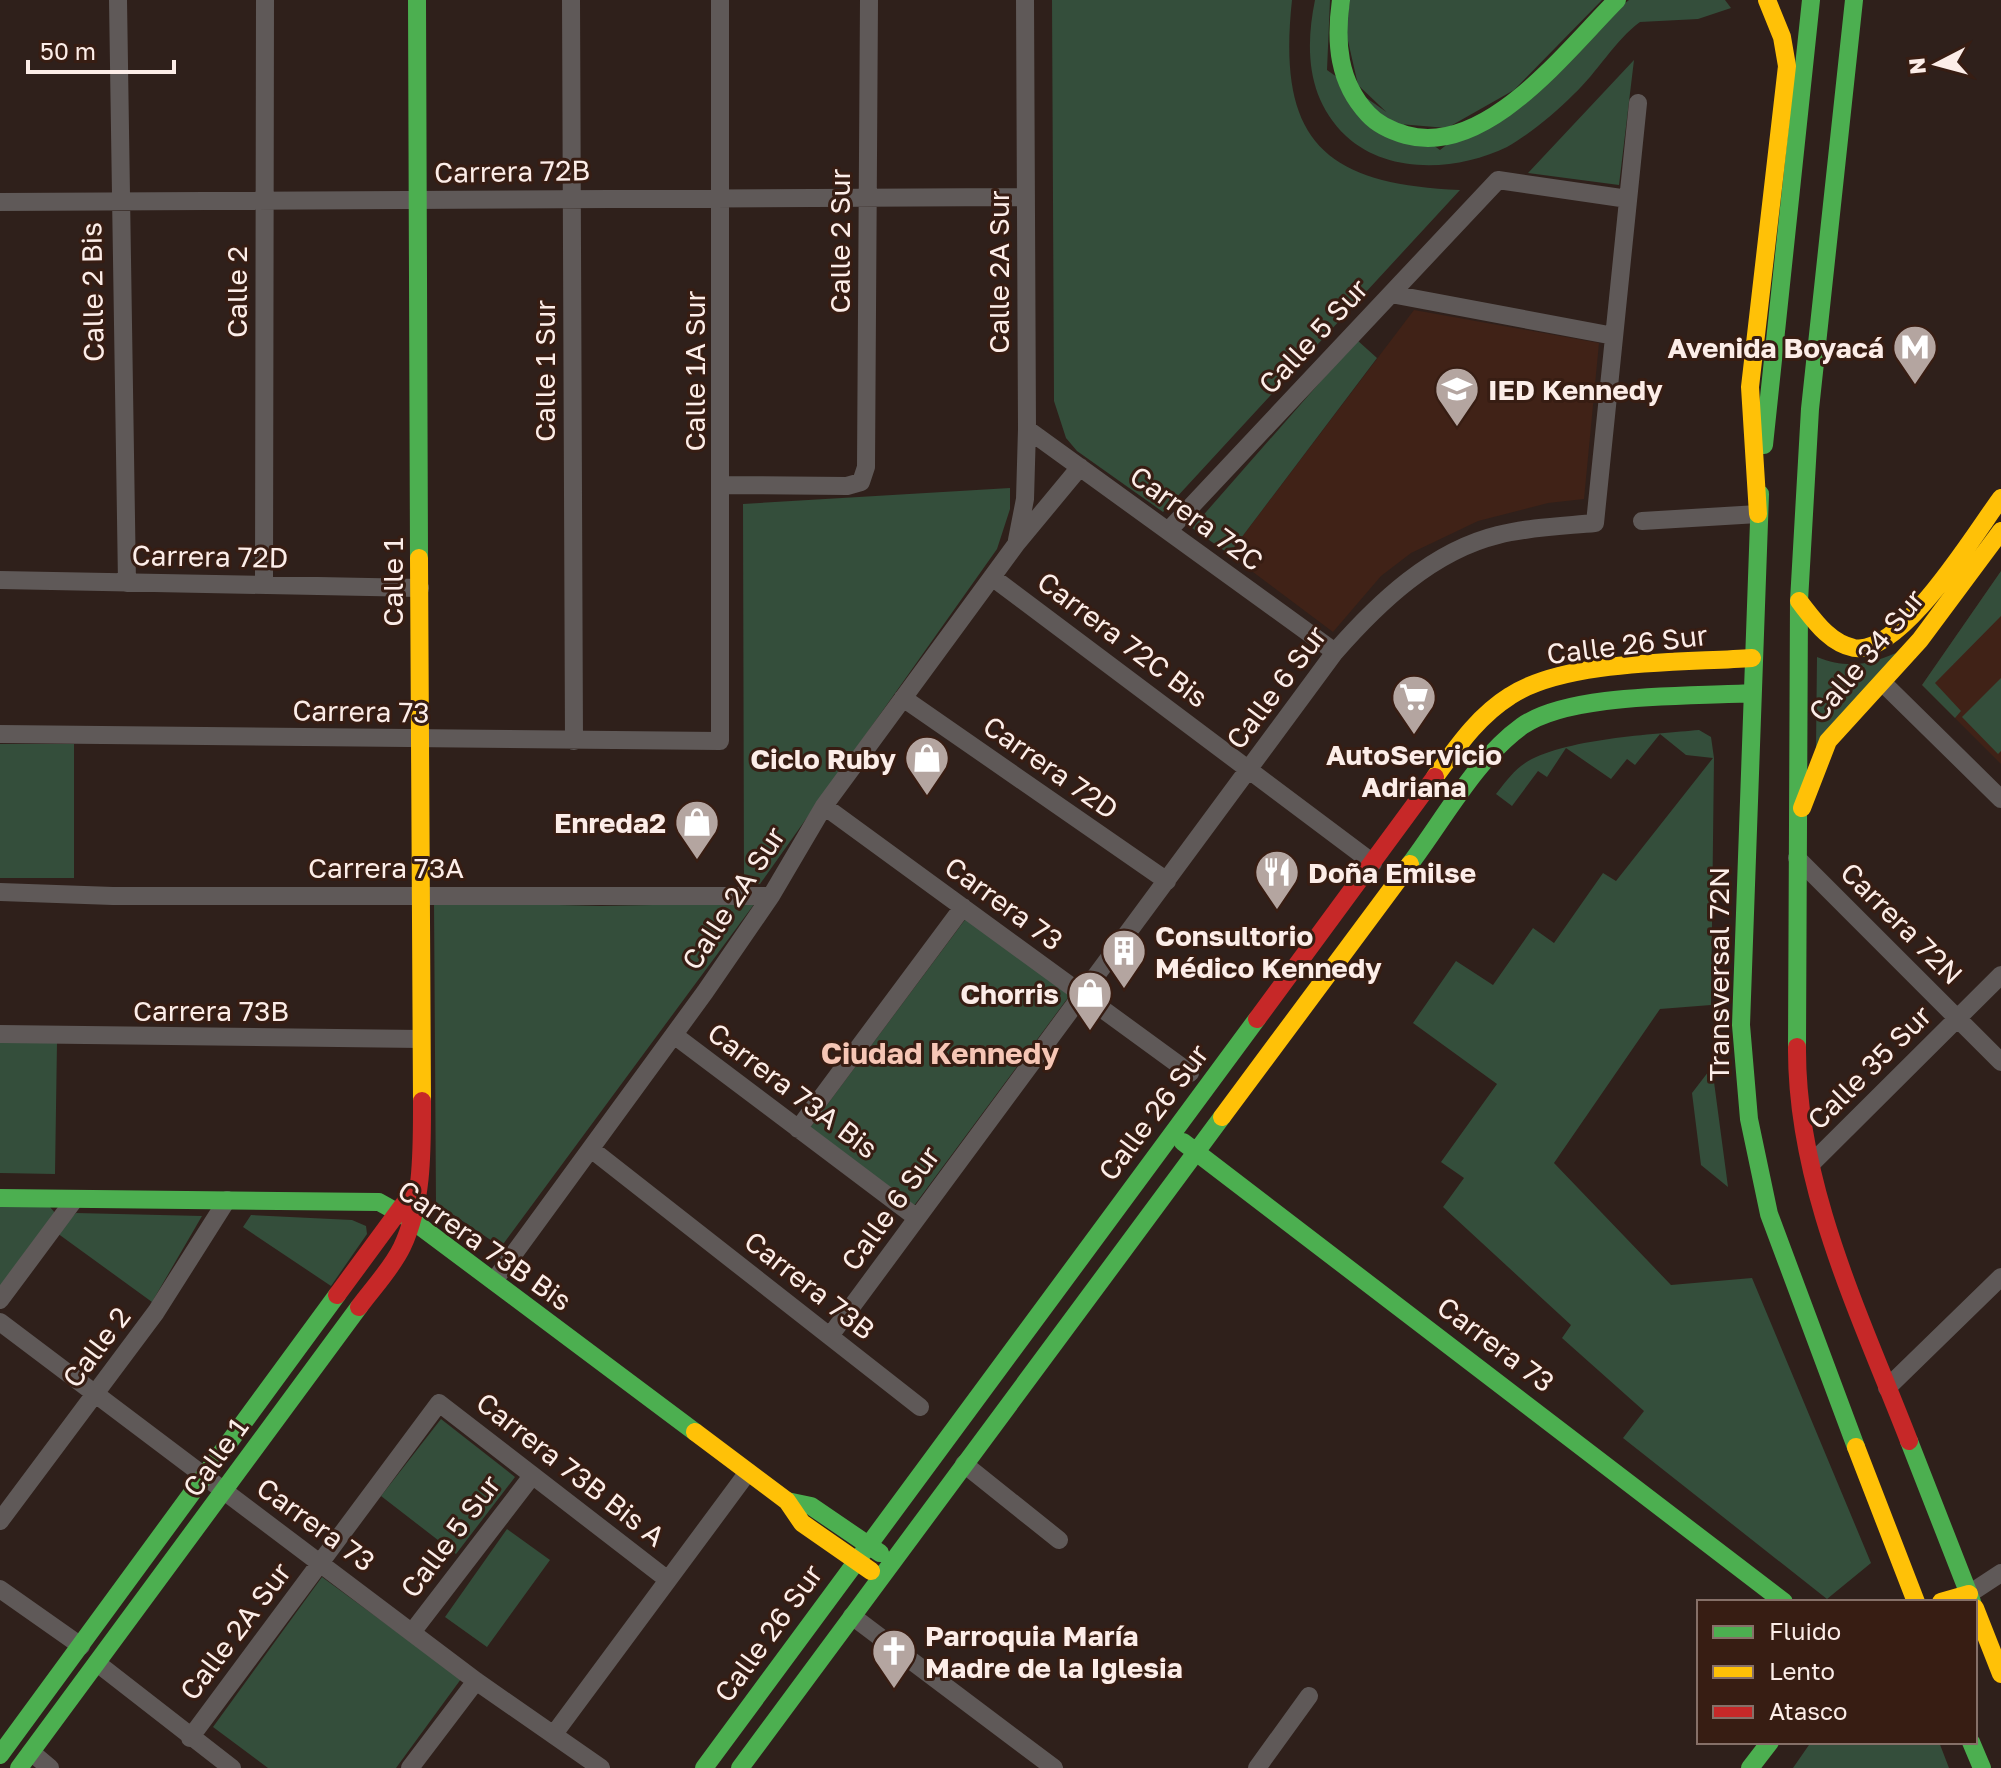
<svg xmlns="http://www.w3.org/2000/svg" width="2001" height="1768" viewBox="0 0 2001 1768" font-family="'Golos Text',sans-serif">
	<style>
		.built { fill: #402217 }
		.green { fill: #344e3b }
		.lines { fill: none; stroke-linecap: round; stroke-linejoin: round }
		.street { stroke: #5f5958; stroke-width: 18 }
		.fast { stroke: #4caf50; stroke-width: 18 }
		.slow { stroke: #ffc107; stroke-width: 18 }
		.jam { stroke: #c62828; stroke-width: 18 }
		.labels { text-anchor: middle; dominant-baseline: central; stroke-width: 6; stroke-linejoin: round; paint-order: stroke }
		.street-label { font-size: 28px; fill: #fcede8; stroke: #371d13 }
		.poi-label { font-size: 28px; font-weight: bold; fill: #fcede8; stroke: #371d13; text-anchor: end }
		.neighbourhood-label { font-size: 30px; font-weight: bold; fill: #f6c6b5; stroke: #371d13 }
	</style>
	<rect width="100%" height="100%" fill="#2f201b"/>
	<!-- built -->
	<path class="built" d="M1414 310 1599 343 1584 499 1548 503 1478 521 1411 553 1381 576 1333 632 1229 554Z
		M2001 571V764L1922 685Z"/>
	<!-- green -->
	<path class="green" d="M1052 0H1292C1277 139 1322 184 1460 190L1163 512 1077 451 1066 438 1054 401Z
		M1315 0H1330L1327 70 1440 150 1629 0H1725L1731 8 1698 19 1640 22C1615 40 1597 73 1574 94 1555 113 1530 134 1507 147 1458 171 1388 175 1346 136 1307 99 1305 49 1315 0Z
		M1350 0H1602L1514 90 1447 128 1399 124 1358 85 1346 32Z
		M1634 60 1619 185 1528 173Z
		M1357 340 1377 358 1229 554 1192 528Z
		M1010 488V509L997 549 760 884 744 885 743 504Z
		M2001 571V616L1935 683 1961 711 1955 718 1922 685Z
		M1903 650 1816 748 1817 657C1849 670 1872 664 1903 650Z
		M2001 678V751L1998 754 1962 717Z
		M1699 730 1711 737 1714 758 1711 1005 1660 1009 1554 1163 1671 1285 1752 1278 1871 1563 1827 1599 1623 1438 1644 1411 1562 1338 1571 1325 1443 1207 1464 1178 1441 1162 1497 1084 1413 1023 1456 961 1493 985 1533 928 1554 943 1603 873 1616 881 1713 758 1686 755 1660 734 1635 765 1627 759 1611 779 1566 748 1547 777 1538 771 1512 806 1496 794C1504 784 1511 774 1521 766 1555 739 1655 734 1699 730Z
		M0 744H74V878H0Z
		M434 902 600 906 755 903 501 1247 436 1203Z
		M967 917 1070 995 913 1207 809 1129Z
		M0 1041 57 1042 55 1174 0 1173Z
		M1712 1067 1728 1187 1701 1165 1692 1093Z
		M0 1207H50L56 1214 0 1293Z
		M76 1213 202 1216 152 1302 57 1233Z
		M251 1215 352 1220 366 1226 367 1234 331 1286 243 1227Z
		M441 1419 515 1477 456 1554 381 1496Z
		M507 1529 550 1560 487 1647 445 1617Z
		M322 1577 461 1679 396 1768H268L213 1727Z
		M1811 1742H1939L1949 1768H1793Z"/>
	<g class="lines">
		<!-- street -->
		<path class="street" d="M118 0 127 583
			M571 0 574 741
			M0 202 1025 197
			M1391 294 1614 336
			M1027 429 1335 652
			M723 485 847 486 861 482 866 467 869 0
			M1642 521 1758 514
			M1168 531 1498 180 1628 199
			M1017 540 1025 499 1027 429 1025 0
			M992 577 1373 863
			M0 580 420 588
			M264 584 265 0
			M1883 683 2001 799
			M903 698 1167 881
			M0 734 720 741V0
			M824 806 1190 1073
			M1797 858 2001 1062
			M0 892 113 896H771
			M0 1034 421 1039
			M674 1035 917 1218
			M798 1129 963 907
			M591 1149 920 1407
			M1811 1164 2001 975
			M494 1281 705 992 771 896 824 806 1017 543 1080 467
			M0 1300 75 1199
			M0 1322 476 1681 601 1768
			M830 1336 1335 652C1378 603 1432 551 1498 535 1529 527 1563 526 1595 523L1638 103
			M1887 1388 2001 1277
			M964 1464 1059 1540
			M0 1521 156 1312 227 1200
			M0 1589 81 1646
			M1969 1594 2001 1573
			M852 1616 1054 1768
			M413 1631 532 1476
			M97 1663 232 1768
			M554 1734 748 1472
			M190 1738 439 1403 668 1580
			M31 1752 50 1768
			M410 1768 476 1681
			M1257 1768 1309 1696"/>
		<!-- fast -->
		<path class="fast" d="M417 0 419 558
			M1341 0C1335 42 1338 82 1368 114 1378 125 1392 131 1406 135 1486 157 1566 51 1617 0
			M1764 445 1811 0
			M1760 494 1741 1025 1749 1119 1769 1214 1856 1447
			M1410 864C1444 819 1476 759 1522 726 1571 692 1691 697 1751 693
			M1797 1047 1799 601 1810 409 1854 0
			M1183 1142 1784 1602
			M0 1198 379 1202 413 1221 695 1432
			M1909 1441 1972 1602
			M787 1501 811 1506 880 1553
			M1971 1742 1982 1768
			M0 1755 337 1295
			M19 1768 359 1307
			M704 1768 1257 1019
			M740 1768 1222 1117
			M1750 1768 1770 1742"/>
		<!-- slow -->
		<path class="slow" d="M1758 514 1750 387 1787 66 1782 37 1767 0
			M419 558 422 1101
			M1799 601C1814 620 1829 643 1854 648 1901 656 1975 533 2001 498
			M1435 777C1457 747 1478 716 1510 696 1566 659 1685 663 1752 658
			M1802 808 1828 741 1920 640 2001 531
			M1222 1117 1410 864
			M695 1432 787 1501 802 1523 871 1571
			M1856 1447 1916 1602
			M1941 1602 1969 1594
			M1975 1608 2001 1674"/>
		<!-- jam -->
		<path class="jam" d="M1257 1019 1435 777
			M1797 1047C1796 1185 1860 1315 1909 1441
			M337 1295 409 1197
			M359 1307C373 1288 392 1268 402 1247 423 1203 422 1149 422 1101"/>
	</g>
	<!-- icons -->
	<defs>
		<g id="metro-pin" transform="scale(2.3)"><path d="M0 17L-7.5 6A9.5 9.5 0 1 1 7.5 6Z" fill="#b4a5a0" stroke="#371d13"/><path d="M-5.5 5V-5H-3L0 0L3-5H5.5V5H3V-.5L0 4L-3-.5V5Z" fill="#fff"/></g>
		<g id="school-pin" transform="scale(2.3)"><path d="M0 17L-7.5 6A9.5 9.5 0 1 1 7.5 6Z" fill="#b4a5a0" stroke="#371d13"/><path d="M0-5L7-2L0 1L-7-2ZM-4 1L0 2.5L4 1V4Q0 6-4 4Z" fill="#fff"/></g>
		<g id="supermarket-pin" transform="scale(2.3)"><path d="M0 17L-7.5 6A9.5 9.5 0 1 1 7.5 6Z" fill="#b4a5a0" stroke="#371d13"/><path d="M-6-5.5h2.5l.6 2H6L4.5 2H-2.5L-4.4-4H-6ZM-1.5 3.2a1.3 1.3 0 1 0 .1 0ZM3 3.2a1.3 1.3 0 1 0 .1 0Z" fill="#fff"/></g>
		<g id="shop-pin" transform="scale(2.3)"><path d="M0 17L-7.5 6A9.5 9.5 0 1 1 7.5 6Z" fill="#b4a5a0" stroke="#371d13"/><path d="M-5-2.5h2.3a2.7 3.5 0 0 1 5.4 0H5L5.5 6h-11ZM-1.5-2.5h3a1.5 2.3 0 0 0-3 0Z" fill="#fff"/></g>
		<g id="restaurant-pin" transform="scale(2.3)"><path d="M0 17L-7.5 6A9.5 9.5 0 1 1 7.5 6Z" fill="#b4a5a0" stroke="#371d13"/><path d="M-5-6h1v4h1v-4h1v4h1v-4h1v5L-1.5 .5V6h-2V.5L-5-1ZM5-6V6H3V1.5H1.5Q1.5-4 5-6Z" fill="#fff"/></g>
		<g id="building-pin" transform="scale(2.3)"><path d="M0 17L-7.5 6A9.5 9.5 0 1 1 7.5 6Z" fill="#b4a5a0" stroke="#371d13"/><path d="M-4-6H4V6H1V3H-1V6H-4ZM-2.5-4.3h1.7v1.8h-1.7ZM.8-4.3h1.7v1.8H.8ZM-2.5-1h1.7V.8h-1.7ZM.8-1h1.7V.8H.8Z" fill="#fff"/></g>
		<g id="church-pin" transform="scale(2.3)"><path d="M0 17L-7.5 6A9.5 9.5 0 1 1 7.5 6Z" fill="#b4a5a0" stroke="#371d13"/><path d="M-1.2-6h2.4v3.5h3.3v2.4h-3.3V6h-2.4V-.1h-3.3v-2.4h3.3Z" fill="#fff"/></g>
	</defs>
	<g fill-rule="evenodd">
		<use href="#metro-pin" x="1915" y="347"/>
		<use href="#school-pin" x="1457" y="389"/>
		<use href="#supermarket-pin" x="1414" y="697"/>
		<use href="#shop-pin" x="927" y="758"/>
		<use href="#shop-pin" x="697" y="822"/>
		<use href="#restaurant-pin" x="1277" y="872"/>
		<use href="#building-pin" x="1124" y="951"/>
		<use href="#shop-pin" x="1090" y="993"/>
		<use href="#church-pin" x="894" y="1651"/>
	</g>
	<g class="labels">
		<!-- street labels -->
		<g class="street-label">
			<text transform="translate(512 171) rotate(-1)">Carrera 72B</text>
			<text transform="translate(839 241) rotate(-90)">Calle 2 Sur</text>
			<text transform="translate(998 272) rotate(-90)">Calle 2A Sur</text>
			<text transform="translate(92 292) rotate(-91)">Calle 2 Bis</text>
			<text transform="translate(236 292) rotate(-90)">Calle 2</text>
			<text transform="translate(1313 336) rotate(-47)">Calle 5 Sur</text>
			<text transform="translate(544 371) rotate(-90)">Calle 1 Sur</text>
			<text transform="translate(694 371) rotate(-90)">Calle 1A Sur</text>
			<text transform="translate(1197 518) rotate(36)">Carrera 72C</text>
			<text transform="translate(210 556) rotate(1)">Carrera 72D</text>
			<text transform="translate(392 582) rotate(-90)">Calle 1</text>
			<text transform="translate(1123 639) rotate(37)">Carrera 72C Bis</text>
			<text transform="translate(1627 644) rotate(-7)">Calle 26 Sur</text>
			<text transform="translate(1866 655) rotate(-50)">Calle 34 Sur</text>
			<text transform="translate(1276 687) rotate(-53)">Calle 6 Sur</text>
			<text transform="translate(361 711) rotate(1)">Carrera 73</text>
			<text transform="translate(1051 767) rotate(35)">Carrera 72D</text>
			<text x="386" y="867">Carrera 73A</text>
			<text transform="translate(733 898) rotate(-57)">Calle 2A Sur</text>
			<text transform="translate(1004 903) rotate(36)">Carrera 73</text>
			<text transform="translate(1902 923) rotate(45)">Carrera 72N</text>
			<text transform="translate(1718 974) rotate(-90)">Transversal 72N</text>
			<text x="211" y="1010">Carrera 73B</text>
			<text transform="translate(1869 1067) rotate(-45)">Calle 35 Sur</text>
			<text transform="translate(793 1090) rotate(37)">Carrera 73A Bis</text>
			<text transform="translate(1153 1112) rotate(-53)">Calle 26 Sur</text>
			<text transform="translate(890 1208) rotate(-54)">Calle 6 Sur</text>
			<text transform="translate(485 1245) rotate(35)">Carrera 73B Bis</text>
			<text transform="translate(810 1285) rotate(38)">Carrera 73B</text>
			<text transform="translate(1496 1344) rotate(37)">Carrera 73</text>
			<text transform="translate(96 1347) rotate(-53)">Calle 2</text>
			<text transform="translate(215 1457) rotate(-54)">Calle 1</text>
			<text transform="translate(571 1469) rotate(38)">Carrera 73B Bis A</text>
			<text transform="translate(316 1524) rotate(36)">Carrera 73</text>
			<text transform="translate(450 1536) rotate(-53)">Calle 5 Sur</text>
			<text transform="translate(235 1631) rotate(-53)">Calle 2A Sur</text>
			<text transform="translate(768 1633) rotate(-54)">Calle 26 Sur</text>
		</g>
		<!-- poi labels -->
		<g class="poi-label">
			<text x="1884" y="347">Avenida Boyacá</text>
			<text x="1488" y="389" text-anchor="start">IED Kennedy</text>
			<text x="1414" y="754" text-anchor="middle">AutoServicio<tspan x="1414" dy="32">Adriana</tspan></text>
			<text x="896" y="758">Ciclo Ruby</text>
			<text x="666" y="822">Enreda2</text>
			<text x="1308" y="872" text-anchor="start">Doña Emilse</text>
			<text x="1155" y="935" text-anchor="start">Consultorio<tspan x="1155" dy="32">Médico Kennedy</tspan></text>
			<text x="1059" y="993">Chorris</text>
			<text x="925" y="1635" text-anchor="start">Parroquia María<tspan x="925" dy="32">Madre de la Iglesia</tspan></text>
		</g>
		<!-- neighbourhood labels -->
		<g class="neighbourhood-label">
			<text x="940" y="1053">Ciudad Kennedy</text>
		</g>
	</g>
	<!-- legend -->
	<rect x="1697" y="1600" width="280" height="144" fill="#371d13" stroke="#867068" stroke-width="2"/>
	<rect x="1713" y="1626" width="40" height="12" fill="#4caf50" stroke="#867068" stroke-width="2"/>
	<text x="1769" y="1640" font-size="24" fill="#fcede8">Fluido</text>
	<rect x="1713" y="1666" width="40" height="12" fill="#ffc107" stroke="#867068" stroke-width="2"/>
	<text x="1769" y="1680" font-size="24" fill="#fcede8">Lento</text>
	<rect x="1713" y="1706" width="40" height="12" fill="#c62828" stroke="#867068" stroke-width="2"/>
	<text x="1769" y="1720" font-size="24" fill="#fcede8">Atasco</text>
	<!-- north arrow -->
	<g transform="translate(1937 64) rotate(264)" stroke="#371d13" stroke-width="6" paint-order="stroke">
	<path d="M0-6L14 30L0 20L-14 30Z" fill="#fcede8"/>
	<text y="-12" font-size="22" font-weight="bold" text-anchor="middle" fill="#fcede8">N</text>
	</g>
	<!-- scale -->
	<path d="M28 60v12h146v-12" fill="none" stroke="#fcede8" stroke-width="4"/>
	<text x="40" y="60" font-size="24" fill="#fcede8" stroke="#371d13" stroke-width="6" paint-order="stroke">50 m</text>
</svg>
